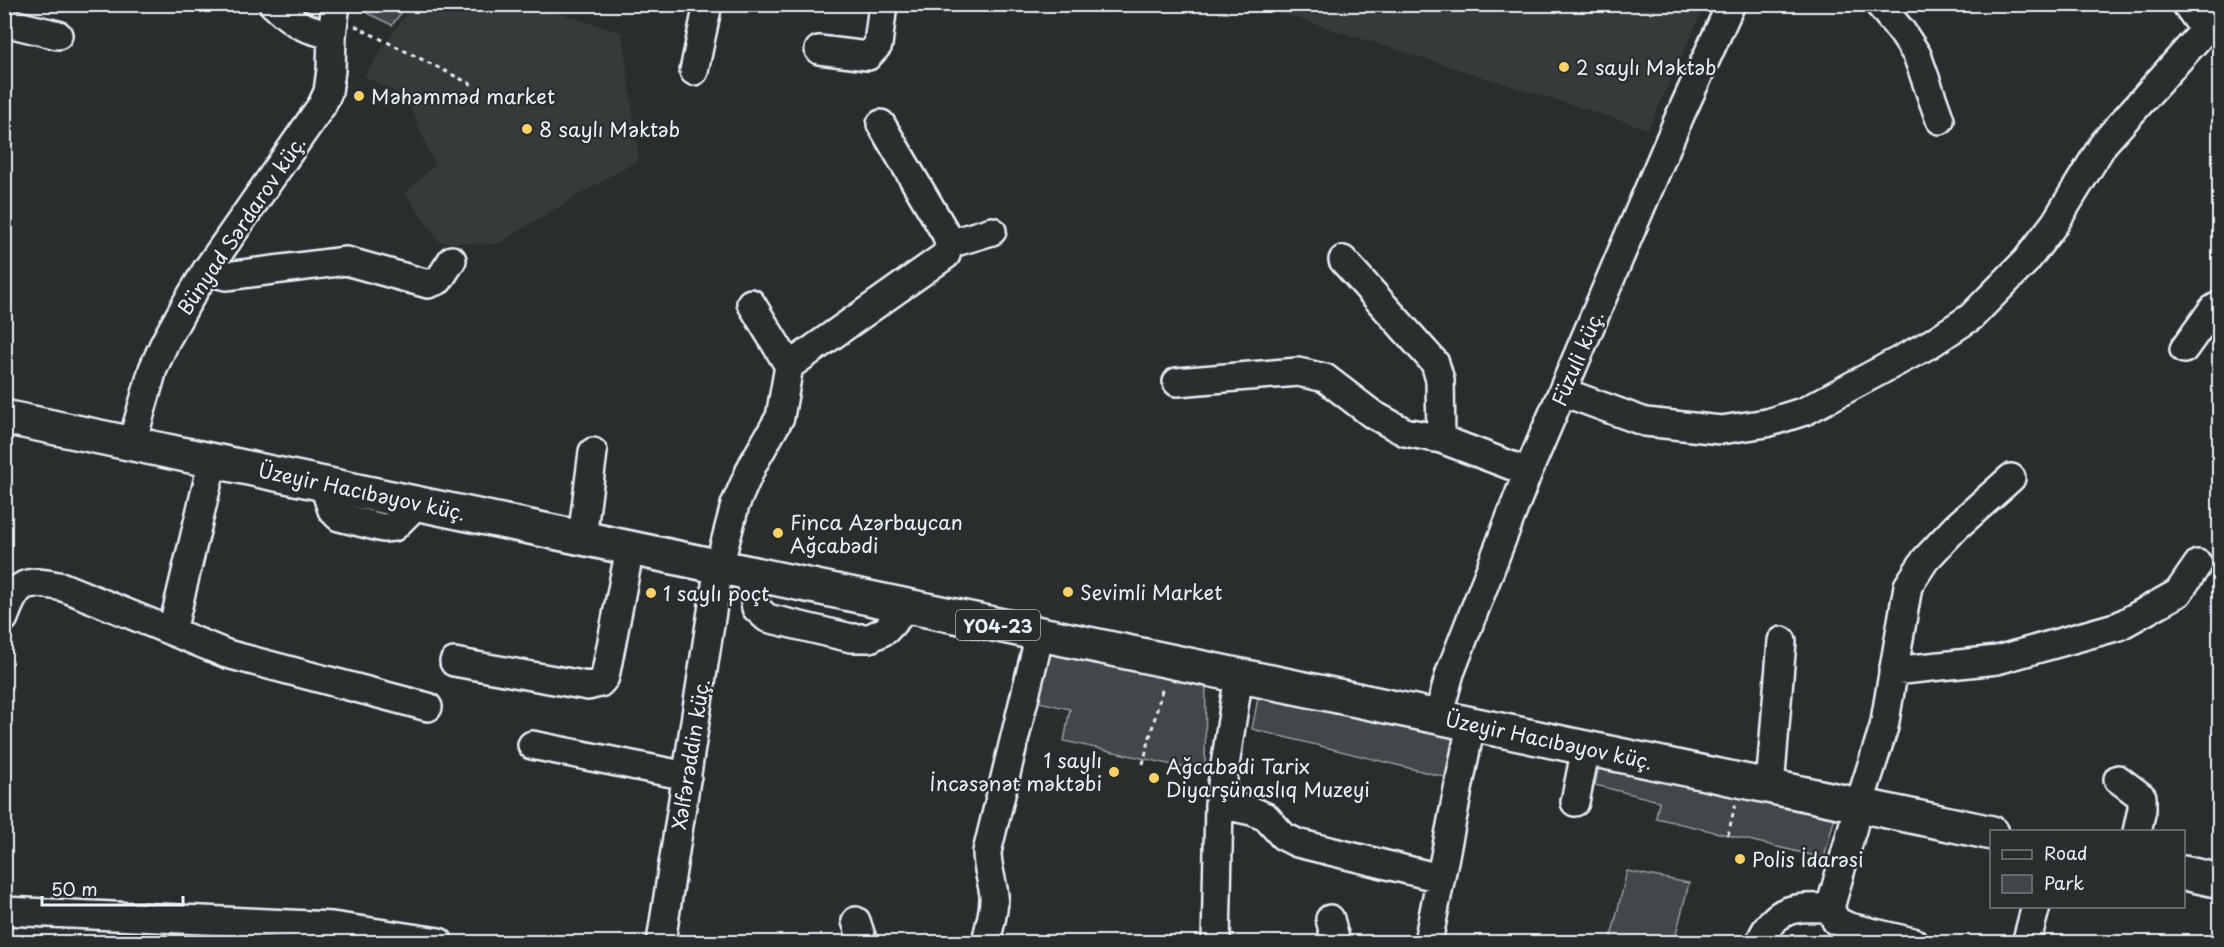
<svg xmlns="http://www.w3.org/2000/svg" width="2224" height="947" viewBox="0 0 2224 947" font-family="'Playpen Sans',sans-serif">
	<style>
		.built { fill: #363a3b }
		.green { fill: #424648; stroke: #959ca0; stroke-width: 1.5 }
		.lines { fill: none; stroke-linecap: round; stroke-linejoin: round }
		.minor-casing { stroke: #e8f1f8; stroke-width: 32 }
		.major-casing { stroke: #e8f1f8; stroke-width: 38 }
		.path { stroke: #e8f1f8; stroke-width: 3; stroke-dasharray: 4.5 4.5; stroke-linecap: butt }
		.minor { stroke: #2a2d2e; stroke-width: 27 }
		.major { stroke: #2a2d2e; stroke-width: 33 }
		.poi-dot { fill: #ffd166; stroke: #2a2d2e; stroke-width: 2 }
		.labels { text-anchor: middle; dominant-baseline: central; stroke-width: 4.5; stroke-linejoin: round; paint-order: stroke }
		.shield { fill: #2a2d2e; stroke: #afb6bb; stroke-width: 1.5 }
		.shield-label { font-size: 18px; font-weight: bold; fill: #e8f1f8 }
		.poi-label { font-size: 20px; fill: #e8f1f8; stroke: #2a2d2e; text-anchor: start }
		.street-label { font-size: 20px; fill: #e8f1f8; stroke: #2a2d2e }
	</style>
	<rect width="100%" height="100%" fill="#2a2d2e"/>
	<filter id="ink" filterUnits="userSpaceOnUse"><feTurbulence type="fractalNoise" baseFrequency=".0167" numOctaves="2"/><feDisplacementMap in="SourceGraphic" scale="12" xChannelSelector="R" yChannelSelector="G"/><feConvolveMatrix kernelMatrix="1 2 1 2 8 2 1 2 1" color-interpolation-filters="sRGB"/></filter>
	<g filter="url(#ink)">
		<!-- built -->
		<path class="built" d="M412 5H535L622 33 639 159 497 244 439 242 405 193 435 165 407 98 364 76Z
			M1255 5 1705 4V5L1648 129Z"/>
		<!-- green -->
		<path class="green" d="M355 5V4L407 5 392 25 355 7Z
			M1041 651 1206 682 1205 772 1064 741 1070 709 1030 700Z
			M1259 693 1458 734 1449 778 1252 729Z
			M1600 762 1836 812 1824 858 1656 818 1659 801 1595 785Z
			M1627 871 1689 883 1674 942H1610Z"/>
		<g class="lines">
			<!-- minor casing -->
			<g class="minor-casing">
				<path id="minor" d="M273 4C296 25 302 28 332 35
					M1879 4 1902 32 1917 55 1940 120
					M2186 4 2205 30
					M4 22 58 35
					M819 50 868 56 878 45 883 4
					M694 71 708 4
					M949 244 992 231
					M1343 260 1435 363 1440 380 1441 439
					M206 271 226 276 346 261 428 284 439 280 452 260
					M751 303 789 366
					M2184 349 2212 310 2220 305
					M1177 382 1298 372 1325 378 1372 414 1405 432 1441 439 1528 472
					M1563 392 1645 422 1721 430 1767 423 1805 411 1930 344 1971 317 2026 261 2055 223 2104 143 2205 30 2220 23
					M132 443 153 369 165 342 186 304 206 271 322 105 328 92 331 70 332 35 336 4
					M323 483 332 510 339 517 383 528 394 527 418 503
					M582 538 593 452
					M750 573 756 608 767 618 851 638H870L886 630 908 606
					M4 618C18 580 25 579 63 587L227 654 428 707
					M172 631 213 460
					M454 662 588 686 600 683 605 677 630 548
					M1893 671 1997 660 2119 626 2178 593 2198 564
					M1438 717 1450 673 1528 472 1679 118 1731 4
					M532 745 687 776
					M2118 779 2142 797V809L2137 832
					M1770 787 1782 641
					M1575 802 1586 748
					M1219 804 1252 811 1266 817 1283 836 1297 843 1440 878
					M4 911 332 926 439 942
					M1330 919 1336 942
					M856 921 863 942
					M2028 936 2036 906
					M661 942 719 566 735 505 753 464 780 417 789 366 946 255 949 244 946 234 881 124
					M986 942C989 927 995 911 994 895 992 880 987 867 987 852L1040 634
					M1216 942 1219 804 1239 675
					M1428 942 1471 724
					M1760 942C1775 906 1795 907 1830 908
					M1913 942 1849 927 1836 921 1830 908 1859 805 1884 727 1908 586 1925 560 1956 527 2011 478"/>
			</g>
			<!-- major casing -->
			<g class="major-casing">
				<path id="major" d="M4 417 1992 833
					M2184 873 2220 881"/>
			</g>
			<!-- path -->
			<path class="path" d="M355 26 473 85
				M1143 764 1163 686
				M1728 835 1735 805"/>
			<!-- minor -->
			<use href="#minor" class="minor"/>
			<!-- major -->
			<use href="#major" class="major"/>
		</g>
	</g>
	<!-- markers -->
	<g class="poi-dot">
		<circle cx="1564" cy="67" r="6"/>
		<circle cx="359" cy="96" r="6"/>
		<circle cx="527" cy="129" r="6"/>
		<circle cx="778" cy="533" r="6"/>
		<circle cx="1068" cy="592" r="6"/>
		<circle cx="651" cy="593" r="6"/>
		<circle cx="1114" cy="772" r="6"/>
		<circle cx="1154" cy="778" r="6"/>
		<circle cx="1740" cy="859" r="6"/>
	</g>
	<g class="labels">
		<!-- shield labels -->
		<rect class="shield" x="956" y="610" width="84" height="30" rx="4.5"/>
		<g class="shield-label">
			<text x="998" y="625">Y04-23</text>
		</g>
		<!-- poi labels -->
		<g class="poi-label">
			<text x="1576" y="67">2 saylı Məktəb</text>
			<text x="371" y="96">Məhəmməd market</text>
			<text x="539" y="129">8 saylı Məktəb</text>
			<text x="790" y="522">Finca Azərbaycan<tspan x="790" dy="23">Ağcabədi</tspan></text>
			<text x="1080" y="592">Sevimli Market</text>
			<text x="663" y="593">1 saylı poçt</text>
			<text x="1102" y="760" text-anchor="end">1 saylı<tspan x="1102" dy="23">İncəsənət məktəbi</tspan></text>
			<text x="1166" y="766">Ağcabədi Tarix<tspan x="1166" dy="23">Diyarşünaslıq Muzeyi</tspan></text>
			<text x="1752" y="859">Polis İdarəsi</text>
		</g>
		<!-- street labels -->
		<g class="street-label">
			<text transform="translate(241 225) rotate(-56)">Bünyad Sərdarov küç.</text>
			<text transform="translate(1577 358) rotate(-67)">Füzuli küç.</text>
			<text transform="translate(362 491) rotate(12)">Üzeyir Hacıbəyov küç.</text>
			<text transform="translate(1549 740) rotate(12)">Üzeyir Hacıbəyov küç.</text>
			<text transform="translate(690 754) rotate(-81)">Xəlfərəddin küç.</text>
		</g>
	</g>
	<!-- margin -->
	<rect width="2224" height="947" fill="none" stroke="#2a2d2e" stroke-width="24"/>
	<rect x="12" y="12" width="2200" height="923" fill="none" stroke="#e8f1f8" stroke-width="2" filter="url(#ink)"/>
	<!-- legend -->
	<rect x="1990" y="830" width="195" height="78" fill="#2a2d2e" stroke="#767b7f" stroke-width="1.5"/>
	<rect x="2002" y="850" width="30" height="9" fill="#2a2d2e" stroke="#767b7f" stroke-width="1.5"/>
	<text x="2044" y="860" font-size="18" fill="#e8f1f8">Road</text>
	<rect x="2002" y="875" width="30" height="18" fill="#424648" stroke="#767b7f" stroke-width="1.5"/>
	<text x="2044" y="890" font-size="18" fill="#e8f1f8">Park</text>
	<!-- scale -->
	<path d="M42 896v9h141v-9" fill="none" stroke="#e8f1f8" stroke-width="3"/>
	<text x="51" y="896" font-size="18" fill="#e8f1f8" stroke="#2a2d2e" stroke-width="4.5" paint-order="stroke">50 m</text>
</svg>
